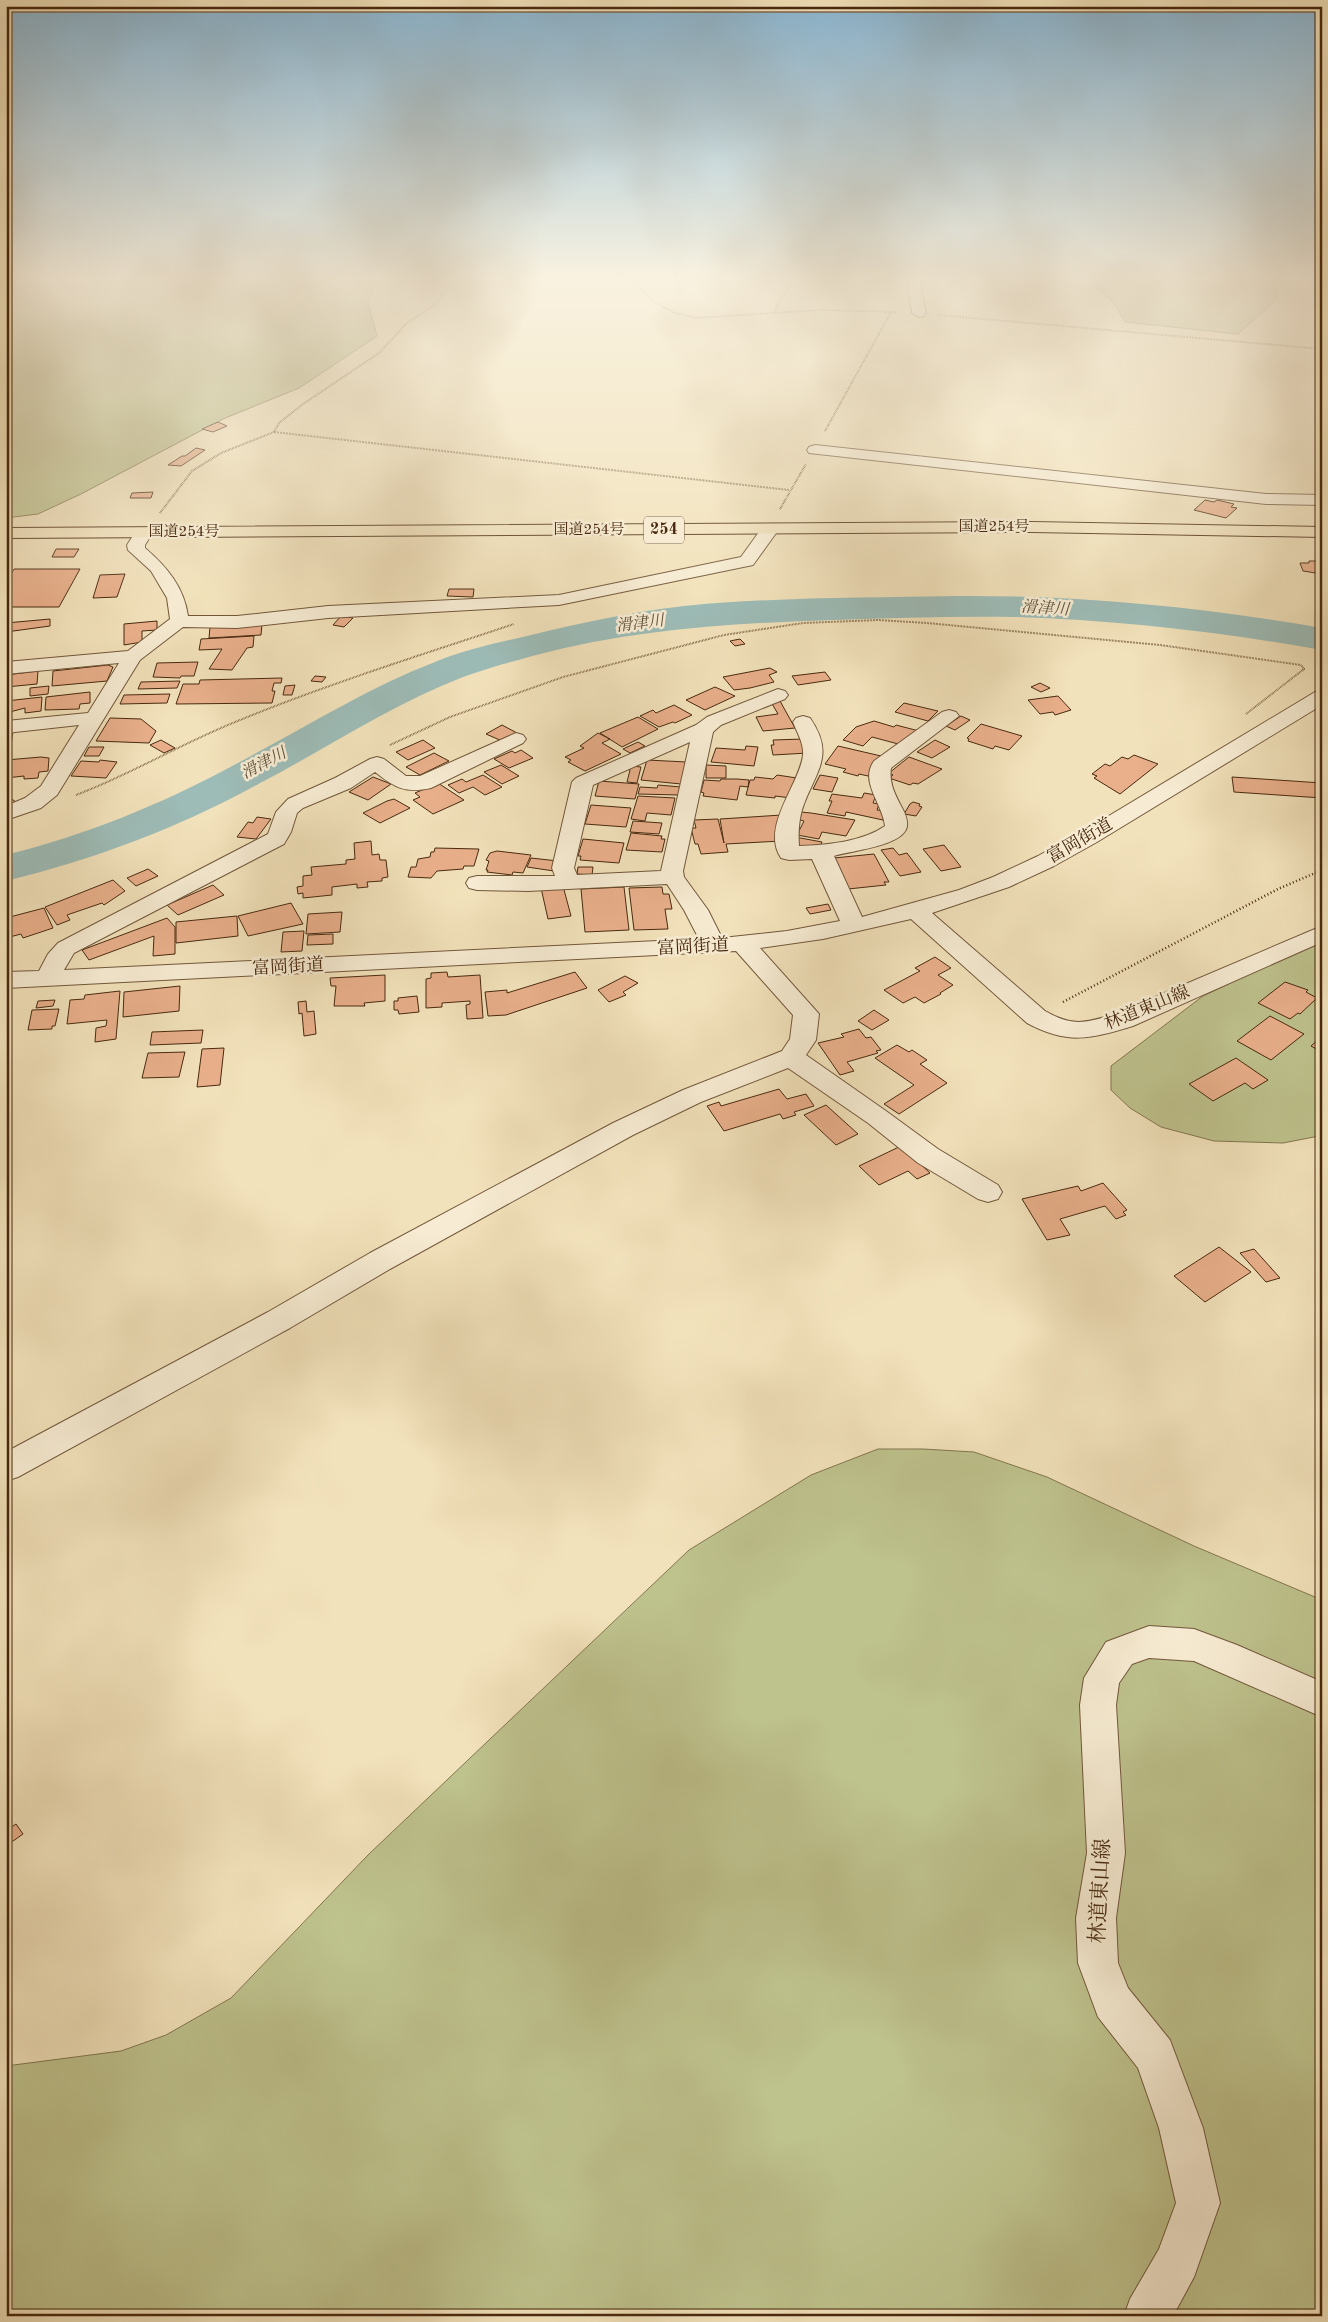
<svg xmlns="http://www.w3.org/2000/svg" width="1328" height="2322" viewBox="0 0 1328 2322" font-family="'Old Standard TT','Noto Serif JP',serif">
	<style>
		.green { fill: #bec28d; stroke: #83764e }
		.lines { fill: none; stroke-linecap: round; stroke-linejoin: round }
		.river { fill: #9dbcb7; fill-rule: evenodd }
		.building { fill: #e9b08b; stroke: #48290f }
		.minor-casing { stroke: #72573a; stroke-width: 2 }
		.highway-casing { stroke: #48290f; stroke-width: 2 }
		.path-far1 { stroke: #48290f; stroke-width: 2; stroke-dasharray: 0.5 1; stroke-linecap: butt }
		.path { stroke: #48290f; stroke-width: 2.5; stroke-dasharray: 1 2.5; stroke-linecap: butt }
		.minor { fill: #f7ecd3; fill-rule: evenodd }
		.highway { fill: #f2e2bb; fill-rule: evenodd }
		.labels { text-anchor: middle; dominant-baseline: central; stroke-width: 5; stroke-linejoin: round; paint-order: stroke }
		.far-street-label { font-size: 15px; fill: #48290f; stroke: #f7ecd3 }
		.shield { fill: #f7ecd3; stroke: #7c644a; stroke-width: 1 }
		.shield-label { font-size: 16px; font-weight: bold; fill: #48290f }
		.far-water-label { font-size: 16px; font-style: italic; fill: #5d4e39; stroke: #f7ecd3 }
		.street-label { font-size: 18px; fill: #48290f; stroke: #f7ecd3 }
		.near-street-label { font-size: 21px; fill: #48290f; stroke: #f7ecd3 }
	</style>
	<rect width="100%" height="100%" fill="#f2e2bb"/>
	<filter id="stains"><feTurbulence type="fractalNoise" baseFrequency=".004" numOctaves="4"/><feColorMatrix values="0 0 0 0 .2 0 0 0 0 .09 0 0 0 0 .02 0 0 0 .5 -.17"/></filter>
	<radialGradient id="worn" r=".72"><stop offset=".6" stop-color="#630" stop-opacity="0"/><stop offset="1" stop-color="#630" stop-opacity=".3"/></radialGradient>
	<!-- green -->
	<path class="green" d="M6 279H377L368 303 377 336 299 388 223 419 81 494 38 514 6 518Z
		M1087 279H1277V299L1238 334 1125 322 1113 302Z
		M1322 940V1134L1319 1136 1283 1143 1214 1141 1161 1127 1130 1108 1111 1090V1066L1203 996Z
		M878 1449H923L974 1452 1047 1477 1194 1546 1322 1600V2316H6V2066L121 2051 166 2035 231 1998 368 1855 689 1550 811 1475Z"/>
	<g class="lines">
		<!-- river -->
		<path class="river" d="M955 596C1078 595 1201 607 1322 628V650C1220 632 1117 620 1014 617 955 616 895 618 835 620 733 623 636 629 536 655 511 662 487 668 463 677 393 704 329 747 262 782 181 827 96 859 6 881V855C86 835 162 804 234 765 301 730 365 689 435 662 465 650 496 643 527 636 579 623 631 612 684 606 774 597 865 598 955 596Z"/>
	</g>
	<!-- building -->
	<path class="building" d="M218 422 227 426 213 432 202 429Z
		M196 448 205 450 181 466 168 465 182 456H185Z
		M153 492 151 498H130L132 493Z
		M1205 500 1214 502 1217 500 1234 504 1231 507 1237 508 1226 518 1194 510Z
		M56 549H79L74 557H52Z
		M1309 561H1322V574L1303 571 1300 563H1309Z
		M14 569H80L59 607H6V582Z
		M125 574 117 597 93 598 100 575Z
		M449 589H474L473 597 447 596Z
		M341 616 353 618 344 627 333 625Z
		M50 619V626L6 632V623Z
		M157 621V630L142 631V642L124 645V624Z
		M262 624 261 635 209 638 210 627Z
		M254 636 253 647 247 648 232 670 209 669 222 649 199 650 201 639Z
		M740 639 745 644 735 646 730 641Z
		M198 662 194 676H181L180 678 153 677 157 663Z
		M108 665 113 667 107 681 52 686 53 671Z
		M770 668 777 672 769 675 774 682 750 688 734 690 723 677Z
		M38 671 37 684 6 687V675Z
		M825 672 831 680 798 685 792 676Z
		M315 676 326 677 322 682 311 681Z
		M282 678 281 683H274L272 691H275L272 703 176 704 183 684H199L200 680Z
		M180 681 177 688 138 689 141 682Z
		M1040 683 1050 688 1041 692 1031 687Z
		M295 685 292 695H283L285 686Z
		M49 686 48 694 30 696V688Z
		M715 687 735 696 705 710 686 700Z
		M90 692V703L80 704 79 709 45 710 46 697Z
		M170 694 167 703 120 704 124 695Z
		M1058 696 1071 710 1055 715 1053 712 1040 714 1028 700Z
		M42 697 41 711 25 713V708L6 713V701Z
		M780 701 795 728 763 731 756 717 778 714 771 702Z
		M904 703 938 711 928 721 895 712Z
		M674 705 692 715 675 723 673 722 659 727 640 716 653 710 656 713Z
		M961 716 970 720 955 730 946 726Z
		M638 717 658 729 622 747 600 733Z
		M110 718 141 719 156 731 149 743 96 741Z
		M874 721 894 727 896 725 919 731 902 745 872 737 863 746 843 740 856 727Z
		M981 724 1022 736 1009 750 995 746 993 749 968 741 969 739 967 738Z
		M502 725 517 733 502 741 486 734Z
		M13 731 10 753H6V732Z
		M598 733 610 739 602 743 621 754 585 771 568 762 571 760 565 757 584 748 580 746Z
		M804 739 808 753 773 755 771 745H774L773 740Z
		M161 740 175 748 164 753 150 745Z
		M423 740 435 748 408 760 396 752Z
		M935 740 950 747 932 758 917 752Z
		M638 742 645 746 630 753 623 749Z
		M746 746 758 747 754 766 711 762 716 748 745 750Z
		M838 746 881 756 868 776 859 774 858 776 843 772 846 769 825 764Z
		M89 747H104L99 756H84Z
		M521 750 533 758 509 768 494 759 512 751 515 753Z
		M434 753 449 761 420 775 406 767Z
		M1134 755 1158 764 1120 794 1094 778 1097 776 1092 774 1105 764 1110 766 1122 757 1128 759Z
		M41 757 49 758 48 771 39 772 38 778 24 779V776L6 778V760Z
		M909 757 942 769 918 784 913 783 910 785 889 778 893 775 889 773Z
		M100 760 117 762 106 778 71 776 81 761 99 762Z
		M647 760 686 762 681 784 641 780Z
		M501 765 519 776 502 784 484 772Z
		M706 765 726 766V778H706Z
		M631 766 641 767 637 783 627 782Z
		M483 775 502 787 485 795 473 787 459 793 448 785 462 779 466 782Z
		M777 775 797 778 791 798 775 796V798L746 795 750 780H754L755 777 773 779Z
		M820 775 838 778 832 792 813 789Z
		M373 777 391 784 368 800 349 792Z
		M1232 777 1322 783V798L1234 792Z
		M721 779H737L749 780 748 787 740 786 737 800 703 796 704 793 701 792 704 780 720 781Z
		M599 781 639 784 635 799 595 796Z
		M438 783 464 800 433 814 413 800 420 797 415 793Z
		M658 785 681 787 679 795 638 794 640 787 657 788Z
		M864 793 876 795 873 803 879 804 877 810 886 811 883 820 846 812 845 816 827 813 832 801H829L832 794 862 798Z
		M7 795 17 803 9 806 6 804Z
		M638 796 675 798 671 815 647 813 645 821 631 819Z
		M394 799 410 808 380 823 363 813 387 801Z
		M913 802 920 804 919 806 922 807 916 816 904 814 910 804Z
		M591 805 631 808 626 827 585 824Z
		M801 812 811 813 855 820 846 836 822 832 819 839 797 835 804 821 797 819Z
		M782 815 781 841 726 844 728 852 701 854 698 844H695L691 828H696L694 820 718 819 724 843 720 819Z
		M257 817 271 819 256 839 237 837 248 822 253 823Z
		M633 821 662 823 659 834 630 832Z
		M631 833 662 836 661 839H665L662 852 626 850Z
		M795 837 822 842 819 849 796 845Z
		M583 839 624 843 619 863 580 860 581 856H578Z
		M371 841 372 855 379 854 380 860H386L388 877 382 878V881L367 882 368 887 357 888V884L332 887V895L303 898V893L298 894 297 887 303 886V876L312 875 311 867 346 864V860L355 859 354 843Z
		M944 845 961 867 941 871 923 849Z
		M435 848 479 849 474 866H464L463 869 437 871 431 878 408 877 411 867H416L418 859 430 857 431 852H434Z
		M893 848 899 855 907 853 921 872 900 876 881 850Z
		M497 851 531 855 523 873 513 872 512 875 487 872 488 870H486L489 861 486 860 490 853Z
		M874 854 889 882H884L886 885 848 889 834 858Z
		M531 858 558 861 554 871 527 867Z
		M578 867H593L592 875 577 874Z
		M148 869 158 876 136 886 127 878Z
		M113 880 125 891 104 905 102 903 67 915 70 920 57 925 45 907Z
		M213 885 224 895 178 915 167 905Z
		M563 886 571 916 548 919 541 888Z
		M624 887 629 930 585 932 581 889Z
		M662 887 663 894H669L672 909H665L668 929 634 930 629 888Z
		M291 903 303 924 248 936 238 916Z
		M828 904 831 910 810 914 806 908Z
		M44 908 53 928 23 938 21 934 6 938V918Z
		M342 912 340 932 306 934 308 914Z
		M237 916 238 936 176 943V922Z
		M167 918 175 927V954L153 956 154 936 89 960 82 950Z
		M304 931 302 951 281 952 283 932Z
		M333 934V944L307 945 308 935Z
		M935 957 951 968 938 975 953 985 940 993 941 994 924 1003 915 997 903 1003 884 990 920 971 915 968Z
		M447 972 448 977 480 975 483 1018 467 1019 466 1005 470 1004V1001L442 1003V1007L426 1008V979L431 978V973Z
		M575 972 587 988 506 1015 488 1016 485 992 507 990V993Z
		M385 975V1001L364 1003 365 1006H334L336 986H331L330 978Z
		M625 976 638 983 623 992 626 995 609 1002 598 990Z
		M1285 982 1308 990 1306 992 1317 998 1300 1014 1298 1013 1290 1019 1258 1003Z
		M180 986 179 1011 123 1017 124 992Z
		M120 991 116 1039 95 1042 96 1028 106 1026 107 1020 67 1024 70 1000 84 999 85 995Z
		M417 996 419 1012 399 1014 398 1010H394V1001H398V998Z
		M55 1000 53 1006 36 1008 38 1001Z
		M306 1001 307 1012 314 1011 316 1034 304 1036 302 1013 299 1014 298 1002Z
		M59 1009 55 1026H52V1029L28 1030 32 1010Z
		M874 1010 889 1020 872 1030 858 1021Z
		M1270 1016 1304 1034 1271 1060 1237 1041Z
		M859 1029 866 1038 871 1037 881 1050 876 1051 878 1053 847 1062 854 1071 840 1075 818 1043 844 1037 841 1034Z
		M203 1030 201 1043 150 1045 152 1032Z
		M1318 1040 1322 1042V1052L1311 1046Z
		M897 1045 909 1052 912 1050 927 1060 920 1064 947 1083 899 1114 884 1104 914 1085 875 1058Z
		M224 1048 220 1085 197 1087 202 1049Z
		M185 1052 179 1077 142 1078 148 1053Z
		M1236 1058 1268 1080 1253 1089 1245 1083 1213 1101 1189 1084Z
		M779 1089 787 1099 806 1094 814 1106 794 1112 796 1115 783 1119 780 1114 724 1131 707 1106 719 1102 721 1106Z
		M826 1105 858 1134 836 1145 804 1115Z
		M901 1146 930 1173 917 1179 908 1171 879 1185 859 1166Z
		M1103 1183 1127 1210 1123 1212 1126 1215 1116 1219 1105 1206 1060 1219 1070 1235 1047 1240 1022 1199 1078 1186 1081 1191Z
		M1219 1247 1251 1272 1205 1302 1174 1276Z
		M1254 1249 1280 1278 1266 1282 1240 1253Z
		M16 1824 23 1834 6 1846V1831Z"/>
	<g class="lines">
		<!-- minor casing -->
		<g class="minor-casing">
			<path id="minor" d="M907 279H919L926 313 924 316 919 317 912 313Z
				M815 445 1266 494 1322 495V505L1266 504 809 453 807 450 809 447Z
				M770 524 776 525 779 529 753 565 559 605 328 618 237 628 183 627 140 660 57 795 41 808 6 820V806L25 798 41 786 79 725 6 733V721L88 713 119 663 6 674V662L128 651 170 619 167 598 151 571 128 550 127 545 138 528H150L153 532 145 545V548C167 567 184 587 188 616H237L328 606 559 595 741 557 764 525Z
				M778 689 785 691 788 695 785 699 721 725 713 732 683 871 684 877 708 910 722 938 787 931 840 921 812 859 789 860 781 858C760 827 800 784 803 755 804 743 797 733 793 722L796 718 803 716 810 718C835 754 817 770 804 804 799 817 798 832 799 846 826 845 862 842 885 826 883 804 859 782 874 761L942 712 949 710 956 712 959 716 891 768C889 782 894 792 900 804 904 811 908 819 907 826 905 846 849 851 834 856L862 917 959 890 993 877 1038 856 1102 820 1315 692 1322 690V705L1097 842 1054 866 1009 887 932 913 1045 1011C1073 1027 1085 1023 1115 1014L1322 926V942L1133 1026C1090 1039 1068 1045 1027 1023L911 919 823 939 760 948 819 1014 816 1040 806 1055 886 1111 938 1149 998 1185 1002 1192 998 1199 988 1202 978 1199 918 1163 868 1123 788 1068 701 1102 633 1135 390 1269 290 1328 18 1477 6 1481V1452L268 1312 370 1253 613 1123 683 1090 782 1051 790 1039 793 1015 736 951 6 988V972L39 971 48 954 58 943 268 834 276 812 288 799 335 778 370 759 377 757 384 759 406 776H420L516 733 523 735 526 739 523 743 431 788C405 794 394 787 375 772L351 788 303 808 297 813 291 832 284 844 74 953 64 970 699 939 684 910 667 884 528 891 477 890 469 888 466 883 469 878 477 876H555L552 868 572 782 576 778 696 725 707 717ZM690 742 661 871 577 875 574 868 593 785Z
				M1149 1626 1194 1629 1237 1645 1322 1682V1717L1194 1661 1149 1658 1132 1664 1119 1683 1116 1705 1125 1853 1116 1918 1118 1963 1128 1988 1170 2040 1203 2128 1220 2203 1194 2277 1173 2316H1124L1130 2299 1159 2249 1176 2203 1159 2128 1138 2068 1098 2017 1078 1963 1076 1918 1087 1853 1080 1705 1084 1678 1106 1642Z"/>
		</g>
		<!-- highway casing -->
		<g class="highway-casing">
			<path id="highway" d="M1032 522 1322 527V537L1032 532 6 538V528Z"/>
		</g>
		<!-- path-far1 -->
		<path class="path-far1" d="M617 279 636 284 653 301 675 313 697 318 820 310 897 312
			M775 312C778 299 789 292 792 279
			M938 315 1322 349
			M825 431 891 312
			M274 432 279 423 303 404 379 353 407 323 436 304 455 279
			M780 509 806 464
			M160 513 192 471 221 453 274 432 789 490
			M390 745 450 717 563 677 724 635 803 623 878 620 927 623 1160 645 1301 665 1304 669 1246 714
			M76 795C128 775 176 747 228 725 321 686 418 656 514 624"/>
		<!-- path -->
		<path class="path" d="M1063 1002 1278 889 1322 870"/>
		<!-- minor -->
		<use href="#minor" class="minor"/>
		<!-- highway -->
		<use href="#highway" class="highway"/>
	</g>
	<!-- sky -->
	<linearGradient id="sky" x2="0" y2="1"><stop stop-color="#8ab7d4"/><stop offset="0.46" stop-color="#f9f2e0"/><stop offset="1" stop-color="#f9f2e0" stop-opacity="0"/></linearGradient>
	<rect width="1328" height="604" fill="url(#sky)"/>
	<g class="labels">
		<!-- far-street labels -->
		<g class="far-street-label">
			<text x="994" y="527">国道254号</text>
			<text x="589" y="530">国道254号</text>
			<text x="184" y="532">国道254号</text>
		</g>
		<!-- shield labels -->
		<rect class="shield" x="644" y="516.5" width="40" height="27" rx="4"/>
		<g class="shield-label">
			<text x="664" y="530">254</text>
		</g>
		<!-- far-water labels -->
		<g class="far-water-label">
			<text transform="translate(1045 609) rotate(4)">滑津川</text>
			<text transform="translate(640 624) rotate(-7)">滑津川</text>
			<text transform="translate(264 764) rotate(-28)">滑津川</text>
		</g>
		<!-- street labels -->
		<g class="street-label">
			<text transform="translate(1080 841) rotate(-30)">富岡街道</text>
			<text transform="translate(693 947) rotate(-3)">富岡街道</text>
			<text transform="translate(288 967) rotate(-3)">富岡街道</text>
			<text transform="translate(1147 1008) rotate(-22)">林道東山線</text>
		</g>
		<!-- near-street labels -->
		<g class="near-street-label">
			<text transform="translate(1101 1891) rotate(-87)">林道東山線</text>
		</g>
	</g>
	<!-- margin -->
	<rect width="1328" height="2322" fill="none" stroke="#f2e2bb" stroke-width="25"/>
	<rect x="8" y="8" width="1313" height="2307" fill="none" stroke="#48290f" stroke-width="2.5"/>
	<rect x="12" y="12" width="1303" height="2297" fill="none" stroke="#48290f"/>
	<rect width="100%" height="100%" filter="url(#stains)"/>
	<rect width="100%" height="100%" fill="url(#worn)"/>
</svg>
